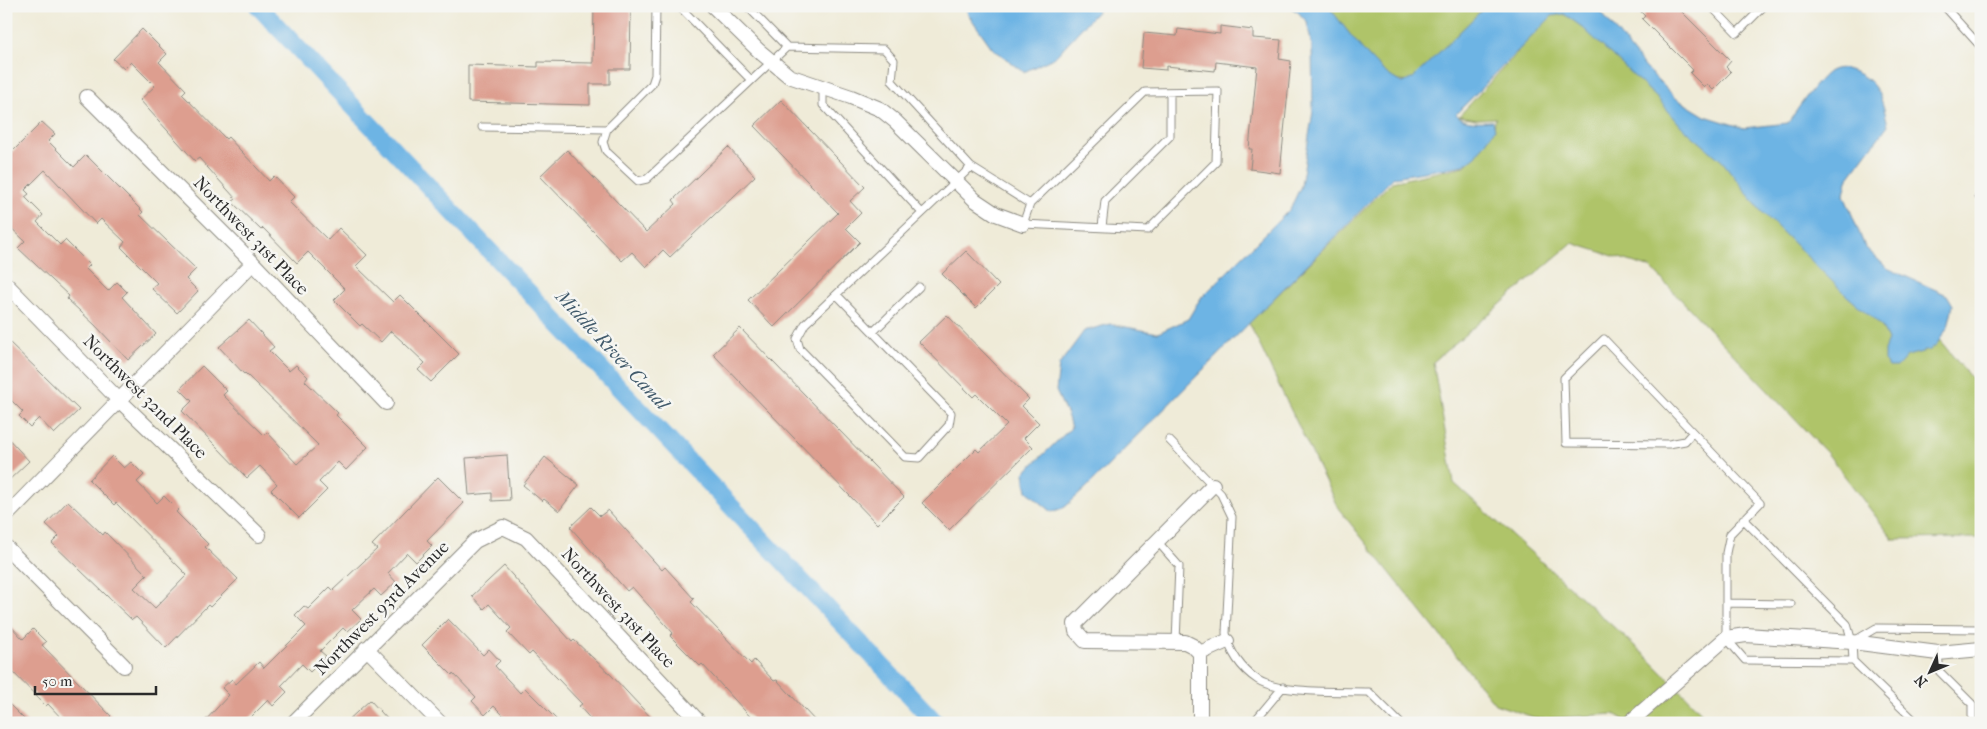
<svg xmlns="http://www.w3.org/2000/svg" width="1987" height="729" viewBox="0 0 1987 729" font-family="'IM FELL French Canon',serif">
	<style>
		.green { fill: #afc469; stroke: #6d784a }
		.water { fill: #6db4e4; stroke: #4c7088 }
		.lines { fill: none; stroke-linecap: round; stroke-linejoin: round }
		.canal { stroke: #6db4e4; stroke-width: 18 }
		.building { fill: #dd9e8f }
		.lane-casing { stroke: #8d8b82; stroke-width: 9 }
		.street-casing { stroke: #8d8b82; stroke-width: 16 }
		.lane { stroke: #fff; stroke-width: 7 }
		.street { stroke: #fff; stroke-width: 14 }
		.labels { text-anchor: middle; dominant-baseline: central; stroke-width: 5; stroke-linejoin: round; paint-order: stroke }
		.street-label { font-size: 18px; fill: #2b2b2b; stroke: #f6f6f2 }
		.water-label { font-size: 19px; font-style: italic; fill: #425b6c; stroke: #f6f6f2 }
	</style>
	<rect width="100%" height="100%" fill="#f6f6f2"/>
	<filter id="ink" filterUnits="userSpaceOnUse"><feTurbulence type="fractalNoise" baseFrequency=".02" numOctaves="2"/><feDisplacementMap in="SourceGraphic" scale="10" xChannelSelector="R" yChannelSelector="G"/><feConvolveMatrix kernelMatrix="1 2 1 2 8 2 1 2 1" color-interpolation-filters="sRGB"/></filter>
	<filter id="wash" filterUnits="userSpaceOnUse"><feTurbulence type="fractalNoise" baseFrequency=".0096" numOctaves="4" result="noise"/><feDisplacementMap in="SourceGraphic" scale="20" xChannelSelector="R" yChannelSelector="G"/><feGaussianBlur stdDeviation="1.12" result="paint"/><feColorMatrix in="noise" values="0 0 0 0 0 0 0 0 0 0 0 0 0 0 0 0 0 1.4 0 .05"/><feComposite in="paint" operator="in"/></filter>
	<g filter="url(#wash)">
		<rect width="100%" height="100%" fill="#efebd8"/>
		<!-- green -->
		<path class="green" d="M1318 6H1564L1932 331 1981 390V538L1893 539 1827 453 1651 268 1572 243 1433 362 1454 483 1647 657 1712 723H1630L1614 714 1539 719 1495 704 1338 508 1249 323 1392 182 1465 166 1492 134 1496 118 1477 119 1459 116 1518 52 1481 13 1410 82 1392 80Z"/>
		<!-- water -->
		<path class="water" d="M965 6H1102L1055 57 1024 72 992 48 968 14Z
			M1288 6H1328C1346 28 1377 74 1403 83L1413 78 1486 6H1596L1645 67 1677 99 1705 116 1744 128 1788 123C1797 110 1818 78 1830 71 1838 67 1844 68 1852 71 1879 81 1882 100 1888 125L1847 180 1844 195 1865 247 1887 268 1947 295 1953 305 1948 327 1937 344 1930 350 1907 356 1897 367H1889L1884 361V350L1888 340 1881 325 1846 295 1760 210 1722 161 1682 127 1659 100 1582 27 1564 14 1552 16 1456 114C1464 124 1482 121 1493 121L1495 129 1476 156 1464 165 1394 177 1086 488 1065 507 1052 512 1027 491 1024 473 1071 428 1068 417 1056 391 1059 365 1084 331 1110 324 1158 333 1188 319 1200 299 1290 209 1301 186 1313 111 1312 46 1307 22 1298 12Z"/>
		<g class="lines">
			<!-- canal -->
			<path class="canal" d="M258 6 936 723"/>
		</g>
		<g id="blocks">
			<!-- building -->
			<path class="building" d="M594 6H631L630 69H610V84H590V105L468 102V65L538 67V62L593 63Z
				M1635 6H1676L1731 61 1726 67 1731 72 1713 90 1707 84 1704 87 1690 73 1693 70 1642 19 1645 16Z
				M1220 26 1253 30V38L1281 40 1279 59 1291 61 1280 173 1250 169 1252 149H1249L1257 67 1216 62 1215 71 1166 66V70L1141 68 1144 33 1177 36 1178 29 1220 34Z
				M142 29 167 54 159 62 186 90 182 94 226 139 228 137 269 181 274 176 294 197 289 202 328 240 339 228 367 255 356 266 393 302 400 295 459 354 431 382 418 370 425 363 405 344 391 331 381 342 362 324 360 326 334 300 345 289 308 252 297 263 263 228 261 230 232 202 236 199 199 158 195 161 140 100 155 86 131 62 124 69 113 59Z
				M781 100 865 187 850 201 861 213 846 228 860 242 774 327 748 300 838 213 754 126Z
				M42 122 55 134 48 141 74 167 86 155 143 212 140 215 196 269 186 279 198 291 177 313 151 288 157 283 121 247 125 242 101 219 96 224 45 170 25 190 29 194 25 197 43 215 37 222 60 245 65 240 90 265 86 269 108 291 117 282 127 292 122 297 156 334 128 360 95 325 67 299 69 296 18 248 25 241 6 223V158Z
				M728 147 755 176 670 257 663 250 646 267 632 252 622 261 540 176 567 150 646 232 676 204 673 200Z
				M966 251 999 285 976 308 942 274Z
				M947 315 1029 399 1022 406 1039 423 1024 438 1033 447 949 530 922 503 976 449 979 452 1007 425 976 394 973 397 919 342Z
				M249 320 274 347 269 351 289 371 296 365 308 377 305 381 338 413 336 415 368 447 346 470 338 462 319 482 327 490 299 518 271 490 277 484 260 466 247 478 182 411 192 401 180 389 202 366 227 391 223 395 264 435 267 432 297 464 318 445 245 373 244 374 219 347Z
				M740 328 904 497 877 524 713 354Z
				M6 339 79 410 54 434 39 418 30 427 19 416 23 412 6 395Z
				M6 436 29 461 6 483Z
				M507 455 510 500 492 501V493L469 495 466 458Z
				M112 456 124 468 131 462 144 475 137 482 157 503 164 496 178 510 176 512 208 544 205 547 238 579 210 607 208 605 166 648 136 617 132 620 52 543 59 536 46 524 68 501 103 535 105 532 147 575 134 588 155 608 187 575 116 503 114 505 89 480Z
				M545 457 579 485 559 511 544 499 542 501 523 485Z
				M438 477 464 503 427 541 432 546 416 562 407 553 388 573 396 582 381 596 374 589 352 610 361 619 347 632 343 628 320 651 326 656 310 672 302 664 281 686 287 692 273 706 268 700 245 723H203L229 695 222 688 232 679 236 684 259 662 264 668 306 626 295 615 304 606 308 609 330 587 333 590 377 549 372 545Z
				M591 507 600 516 608 510 662 570 665 567 694 599 691 602 751 664 754 660 774 681 777 680 817 723H756L702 664 700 666 670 636 673 633 632 587 627 591 570 527Z
				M504 566 572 642 574 640 612 676 656 723H594L579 706 582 704 532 652 529 655 507 632 511 628 489 604 484 609 472 596Z
				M448 619 483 655 489 649 500 661 495 666 520 693 525 688 560 723H511L494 706 485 715 472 701 476 697 453 673 452 675 422 645Z
				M6 621 23 639 33 629 46 642 42 645 111 716 104 723H66L48 704 46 706 6 665Z
				M370 700 391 723H345Z
				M6 701 28 723H6Z"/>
		</g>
	</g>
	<g filter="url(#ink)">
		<use href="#blocks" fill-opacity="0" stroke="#8d8b82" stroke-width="1"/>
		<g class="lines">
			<!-- lane casing -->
			<g class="lane-casing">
				<path id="lane" d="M656 6 655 75 652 84 607 129 603 142 606 151 638 181 647 179 787 47
					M679 6 751 80
					M747 6 787 47 884 49 894 60 892 81 971 167 1030 204
					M1711 6 1737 33 1764 6
					M1944 6 1981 47
					M823 88V105L922 213
					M1218 91 1216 162 1148 230 1023 224 1030 204 1145 92Z
					M482 127 607 129
					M1981 186 1979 197 1981 198
					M1102 227 1105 201 1170 136V92
					M837 295 951 413 949 425 919 458 905 457 800 349 797 339 805 324 971 167
					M873 332 919 287
					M1692 433 1685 441 1669 444 1566 443 1564 378 1604 339 1760 503 1730 534 1726 553V638L1745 660 1853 661
					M1169 440 1221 494 1232 517 1226 633C1229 651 1241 669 1258 680 1280 694 1342 691 1369 692L1400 723
					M1743 519 1847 624 1852 642 1853 661 1917 723
					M1157 541 1179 566 1176 642
					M1726 603 1791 604
					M1854 641 1876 628 1981 629
					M1938 653 1940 672 1972 704V723
					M1253 723 1283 687"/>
			</g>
			<!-- street casing -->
			<g class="street-casing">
				<path id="street" d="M713 6 759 51 789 76 851 97 880 109 895 121 975 200 996 214 1023 224
					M87 97 253 263 386 403
					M6 284 118 399 259 535
					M6 516 253 263
					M6 547 124 666
					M366 648 440 723
					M1200 653 1227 641
					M293 723 475 541 503 527 526 538 700 723
					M1200 723V653L1193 646 1185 642 1085 641 1076 631 1075 624 1213 485
					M1629 723 1726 638 1746 635 1852 642 1938 653 1981 649"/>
			</g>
			<!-- lane -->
			<use href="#lane" class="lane"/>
			<!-- street -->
			<use href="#street" class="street"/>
		</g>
	</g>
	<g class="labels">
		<!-- street labels -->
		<g class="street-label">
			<text transform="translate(251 236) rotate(46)">Northwest 31st Place</text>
			<text transform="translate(145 397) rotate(45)">Northwest 32nd Place</text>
			<text transform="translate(382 608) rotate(-45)">Northwest 93rd Avenue</text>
			<text transform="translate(618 608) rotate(47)">Northwest 31st Place</text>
		</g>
		<!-- water labels -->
		<g class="water-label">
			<text transform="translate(612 350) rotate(47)">Middle River Canal</text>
		</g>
	</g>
	<!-- margin -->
	<rect width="1987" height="729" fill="none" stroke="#f6f6f2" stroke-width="25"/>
	<!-- north arrow -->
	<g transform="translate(1930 672) rotate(226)" stroke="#f6f6f2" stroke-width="4" paint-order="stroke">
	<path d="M0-4L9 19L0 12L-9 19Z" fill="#2b2b2b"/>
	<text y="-8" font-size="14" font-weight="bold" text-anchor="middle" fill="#2b2b2b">N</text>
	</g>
	<!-- scale -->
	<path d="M35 686v8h121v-8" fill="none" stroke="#2b2b2b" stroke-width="2.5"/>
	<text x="42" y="686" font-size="15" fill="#2b2b2b" stroke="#f6f6f2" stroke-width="4" paint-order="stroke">50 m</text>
</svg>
